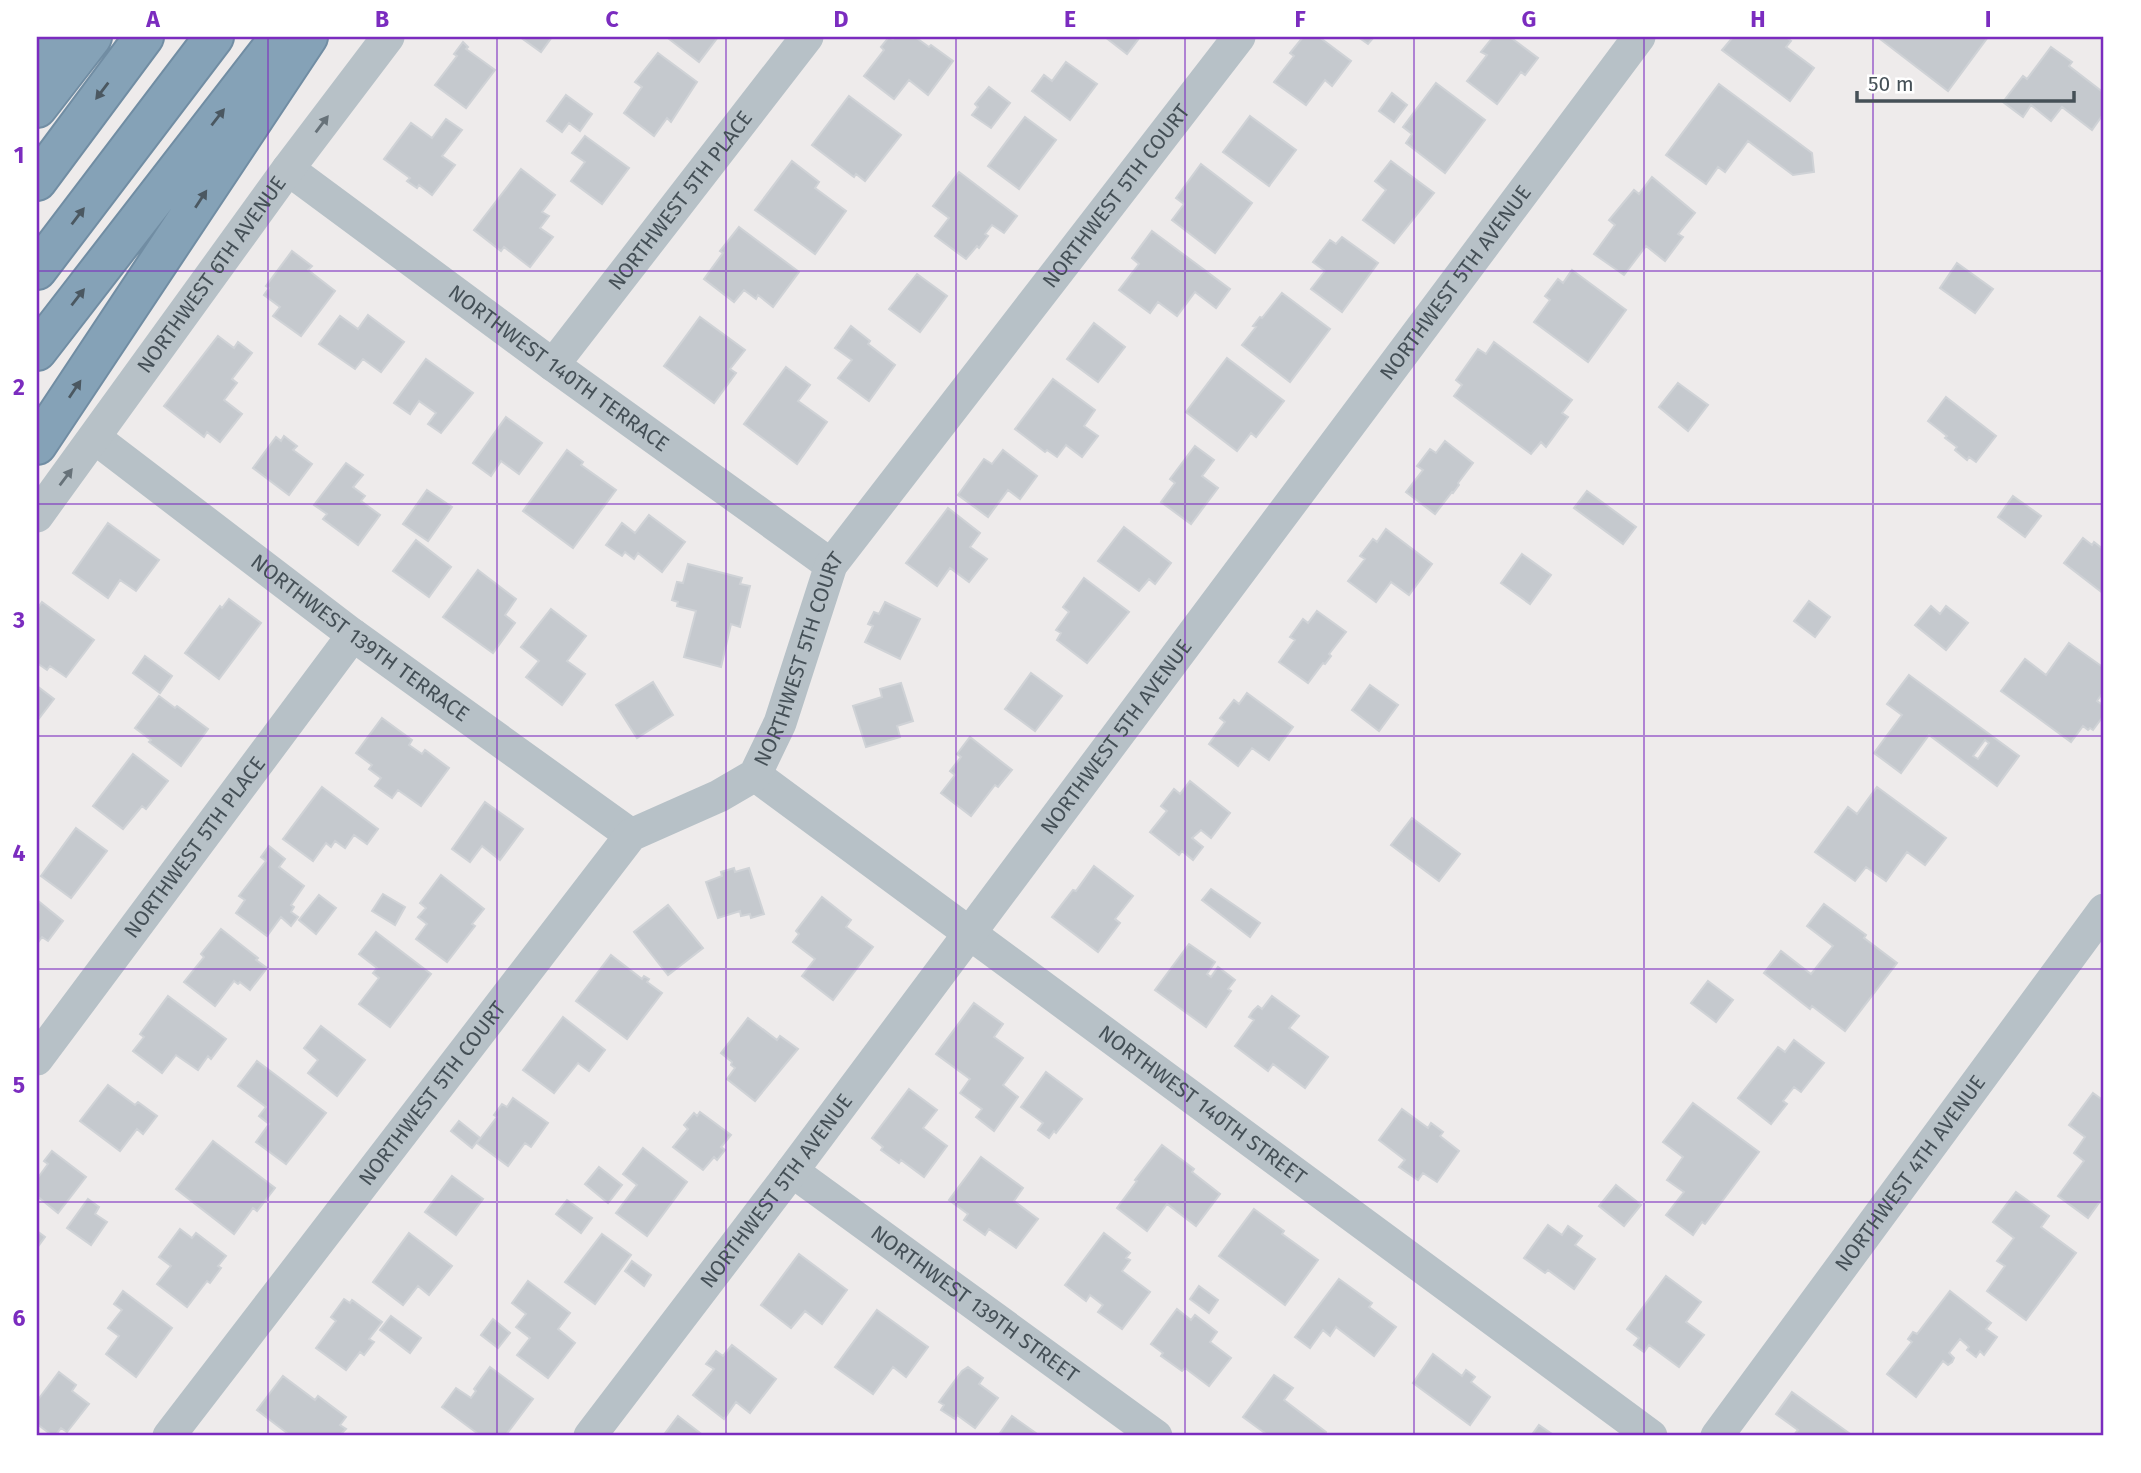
<svg xmlns="http://www.w3.org/2000/svg" width="2141" height="1473" viewBox="0 0 2141 1473" font-family="'Fira Sans',sans-serif">
	<style>
		.building { fill: #c5c9ce; stroke: #cfd2d6; stroke-width: 2; fill-rule: evenodd }
		.lines { fill: none; stroke-linecap: round; stroke-linejoin: round }
		.highway-casing { stroke: #718da3; stroke-width: 42 }
		.street { stroke: #b7c1c7; stroke-width: 33 }
		.highway { stroke: #85a2b7; stroke-width: 38 }
		.oneway { fill: #4b5861 }
		.oneway2 { fill: #677279 }
		.grid { fill: none; stroke: #7b2cbf; stroke-width: 2; stroke-opacity: 0.55 }
		.labels { text-anchor: middle; dominant-baseline: central; stroke-width: 7; stroke-linejoin: round; paint-order: stroke }
		.street-label { font-size: 21px; fill: #455057; stroke: #fff }
		.neatline { fill: none; stroke: #7b2cbf; stroke-width: 2.5 }
		.grid-label { font-size: 23px; text-anchor: middle; font-weight: bold; fill: #7b2cbf }
	</style>
	<rect width="100%" height="100%" fill="#eeebeb"/>
	<!-- building -->
	<path class="building" d="M520 37H552L541 52Z
		M671 37H718L699 62 669 39Z
		M889 37 893 39 895 37H915L929 47 931 45 953 61 928 95 909 80 894 99 864 76 884 50 881 47Z
		M1105 37H1140L1127 54Z
		M1303 37H1319L1351 61 1332 86 1325 80 1306 105 1274 82 1294 56 1290 53Z
		M1358 37H1374L1368 44Z
		M1493 37H1510L1538 58 1525 75 1521 72 1497 104 1467 81 1487 55 1481 52Z
		M1733 37H1786L1791 41 1786 47 1814 68 1790 101 1722 50Z
		M1882 37H1988L1948 91 1880 39Z
		M463 42 468 47 466 49 495 70 466 108 435 85 457 56 454 54Z
		M2051 47 2072 62 2069 66 2104 93V113L2092 130 2062 107 2051 121 2031 105 2023 117 2003 102 2023 76 2027 79Z
		M658 53 697 82 671 122 667 118 654 136 624 113 642 87 635 82Z
		M1066 62 1097 84 1070 120 1032 91 1044 75 1052 81Z
		M1436 83 1485 120 1445 173 1406 143 1412 134 1403 127Z
		M1719 84 1812 153 1814 172 1793 175 1748 141 1725 172 1718 167 1706 184 1666 155Z
		M989 87 1010 103 991 128 972 115 978 107 975 104Z
		M1392 93 1407 105 1394 122 1379 111Z
		M566 95 592 114 580 131 569 123 562 132 547 121Z
		M849 96 901 135 865 181 856 174 854 177 812 145Z
		M1250 116 1296 150 1269 186 1223 152Z
		M1025 117 1056 140 1019 189 988 166Z
		M446 119 462 130 442 156 455 165 432 195 419 185 417 188 407 181 410 178 384 159 411 123 432 138Z
		M585 136 629 168 602 204 571 181 585 162 572 153Z
		M792 161 819 182 815 188 846 211 815 254 755 210Z
		M1391 161 1434 193 1394 243 1363 220 1386 190 1375 181Z
		M1201 164 1252 203 1215 253 1172 220 1184 204 1176 198Z
		M521 169 555 195 542 212 549 216 540 228 553 237 530 267 504 247 501 251 474 230Z
		M959 172 1017 216 1004 233 992 225 985 234 988 236 979 248 977 246 966 259 935 236 949 218 933 206Z
		M1652 177 1695 213 1678 234 1683 237 1665 261 1646 246 1624 275 1594 254 1615 225 1609 220 1634 190 1639 194Z
		M739 227 799 272 773 307 758 295 756 299 744 290 734 302 704 279 723 253 720 251Z
		M1152 231 1230 289 1216 308 1195 292 1177 316 1158 302 1150 313 1119 290 1139 264 1132 258Z
		M1342 237 1378 263 1342 312 1311 289 1325 271 1313 262 1330 240 1336 244Z
		M292 251 312 266 308 270 335 291 301 336 273 316 280 307 264 295 269 288 266 286Z
		M1957 263 1993 289 1975 313 1940 288Z
		M1572 270 1626 310 1588 362 1534 322 1550 300 1545 296 1558 279 1563 283Z
		M917 274 947 296 920 332 889 309Z
		M1282 293 1330 329 1290 382 1242 345 1256 327 1253 326 1260 317 1262 318Z
		M368 315 404 342 381 372 363 359 355 369 319 344 340 316 358 329Z
		M700 317 745 350 730 369 736 373 714 403 664 366Z
		M1094 323 1125 347 1098 382 1067 359Z
		M851 326 870 341 868 344 895 365 869 401 838 378 852 360 835 348Z
		M218 336 234 348 238 342 252 353 232 379 237 383 224 400 242 414 220 442 207 432 204 437 164 406Z
		M1494 342 1572 400 1562 413 1568 417 1546 447 1541 442 1531 454 1454 396 1462 385 1456 380 1478 349 1486 354Z
		M1227 358 1284 401 1256 437 1251 433 1237 451 1186 412Z
		M426 359 473 393 441 433 428 424 436 413 419 401 410 414 394 403Z
		M786 367 810 385 798 401 827 422 797 464 744 424Z
		M1053 379 1095 410 1084 426 1098 436 1082 457 1066 445 1057 457 1047 450 1045 452 1015 429Z
		M1678 383 1708 405 1688 431 1659 407Z
		M1946 397 1996 436 1976 462 1969 457 1967 460 1955 450 1957 447 1945 438 1947 436 1928 421Z
		M506 417 542 443 519 474 501 461 491 476 473 463Z
		M284 436 297 446 293 450 312 464 289 495 253 468 276 437 281 441Z
		M1445 441 1473 463 1458 483 1459 485 1453 493 1452 492 1435 514 1406 492 1423 470 1417 466 1430 449 1436 453Z
		M1195 446 1214 460 1202 476 1218 488 1191 524 1161 502 1175 483 1170 479Z
		M567 450 583 462 581 465 616 490 573 548 523 511Z
		M1003 450 1037 476 1020 499 1008 490 988 517 958 495 984 459 992 464Z
		M346 463 363 475 353 487 365 496 361 501 380 515 358 545 323 519 327 514 314 505Z
		M427 490 452 507 428 541 403 524Z
		M1587 491 1636 527 1623 544 1574 508Z
		M2013 496 2041 516 2025 537 1998 517Z
		M948 508 980 533 970 547 987 559 969 582 950 568 937 586 906 563Z
		M649 515 685 542 662 572 638 553 634 559 625 552 622 556 606 545 622 523 635 533Z
		M108 523 159 560 136 591 120 580 108 598 73 573Z
		M1124 527 1171 563 1155 584 1149 579 1139 591 1098 561Z
		M1386 529 1432 564 1409 595 1391 582 1376 602 1348 581 1365 559 1360 556 1373 539 1377 542Z
		M2083 538 2092 545 2094 542 2104 550 2102 553 2104 555V594L2064 563Z
		M416 540 451 567 429 597 393 571Z
		M1522 554 1551 575 1530 604 1501 583Z
		M688 564 742 578 740 584 750 586 740 627 731 624 721 667 684 657 696 611 677 606 678 602 672 600 677 582 683 583Z
		M478 570 516 599 505 615 515 623 493 653 443 617Z
		M1084 578 1129 612 1087 663 1057 640 1061 633 1056 630 1069 612 1063 607Z
		M229 599 261 623 219 679 185 653 220 606 222 608Z
		M1809 601 1830 617 1815 637 1794 621Z
		M42 602 94 640 66 677 50 666 47 670 37 663V609Z
		M885 602 920 619 900 659 865 642 873 626 868 624 874 612 879 614Z
		M1931 606 1940 614 1946 606 1968 623 1946 650 1915 625Z
		M551 609 586 636 567 661 585 674 562 705 526 677 539 661 521 647Z
		M1317 611 1346 632 1329 654 1331 656 1325 664 1323 663 1308 683 1279 662 1295 640 1290 637 1303 619 1308 623Z
		M2069 643 2104 668V691L2097 701 2104 706 2102 712 2104 715 2093 730 2090 728 2088 730 2083 726 2071 742 2001 691 2025 659 2046 675Z
		M145 656 172 676 160 693 133 673Z
		M1031 673 1062 696 1035 731 1005 709Z
		M1909 675 2019 756 1997 786 1929 735 1901 773 1874 753 1902 715 1887 704ZM1985 740 1989 743 1978 759 1973 756Z
		M653 682 673 715 637 738 616 705Z
		M901 683 913 721 897 726 900 737 866 747 853 706 882 697 880 689Z
		M1370 685 1398 705 1379 731 1352 710Z
		M37 686 54 699 37 721Z
		M1247 693 1293 727 1269 760 1252 748 1238 766 1209 744 1225 722 1220 718 1234 700 1239 704Z
		M159 696 175 708 177 706 208 729 181 766 149 742 151 740 135 728Z
		M382 718 412 740 409 745 422 754 425 750 449 768 421 806 398 790 392 798 375 786 381 778 369 769 372 765 356 753Z
		M970 737 1012 770 998 787 995 785 971 816 941 793 955 775 950 771 961 757 957 754Z
		M133 754 168 781 146 809 142 806 123 829 93 806Z
		M1190 781 1230 813 1211 838 1201 830 1192 838 1203 847 1193 860 1182 851 1179 855 1150 832 1167 811 1161 806 1174 789 1180 794Z
		M322 787 378 829 367 844 354 835 345 848 335 841 331 847 326 843 313 861 283 839Z
		M1877 787 1946 838 1925 865 1907 852 1886 881 1866 867 1855 881 1815 852 1848 807 1857 814Z
		M485 802 523 829 500 860 482 846 470 862 452 849Z
		M1412 818 1460 854 1439 881 1391 845Z
		M76 828 107 851 71 898 41 876Z
		M269 846 285 859 279 867 304 886 291 905 294 907 291 912 298 917 291 926 281 917 267 936 236 913 245 900 239 896 266 861 261 857Z
		M1094 866 1133 896 1115 919 1120 923 1098 952 1052 917 1073 890 1076 891Z
		M734 868 735 872 749 868 764 914 751 918 750 914 741 916 740 911 718 918 706 882 722 876 721 872Z
		M441 875 484 909 472 924 475 926 447 962 416 939 427 924 418 917 426 908 420 903Z
		M1211 889 1260 923 1250 937 1202 900Z
		M383 894 405 907 395 925 372 911Z
		M319 895 336 908 316 934 299 920Z
		M822 897 851 920 846 927 873 947 833 1000 802 976 815 959 793 942 799 934 796 931Z
		M37 900 63 921 48 941 42 937 37 944Z
		M1824 904 1866 935 1864 938 1897 963 1845 1031 1812 1006 1810 1009 1764 973 1781 951 1811 974 1833 946 1807 926Z
		M668 905 703 948 668 975 634 932Z
		M221 929 258 958 256 960 267 968 250 990 240 982 238 984 234 981 215 1006 184 982 204 957 201 954Z
		M376 932 431 974 390 1027 359 1004 379 978 373 973 377 968 359 954Z
		M1189 944 1215 962 1207 974 1211 977 1218 967 1235 980 1228 989 1231 991 1206 1027 1155 990Z
		M611 955 642 979 644 976 649 979 647 982 662 993 627 1039 576 1001Z
		M1708 981 1733 1000 1716 1022 1691 1003Z
		M168 996 226 1039 211 1059 208 1056 198 1070 176 1055 162 1073 133 1051 144 1037 140 1034Z
		M1272 996 1299 1016 1289 1028 1328 1057 1305 1088 1273 1064 1268 1071 1235 1046 1254 1020 1249 1017 1253 1011 1258 1006 1262 1009Z
		M974 1003 1003 1024 994 1037 1023 1058 1003 1085 1018 1097 994 1131 976 1117 982 1109 960 1093 970 1079 936 1054Z
		M563 1017 605 1050 589 1071 578 1063 554 1093 523 1070Z
		M748 1018 777 1040 780 1036 798 1049 755 1101 727 1079 735 1068 731 1065 732 1062 721 1053Z
		M321 1026 365 1060 337 1096 308 1073 318 1060 304 1048Z
		M1794 1040 1824 1063 1801 1092 1794 1087 1783 1101 1787 1104 1771 1124 1738 1098 1778 1047 1785 1052Z
		M257 1061 326 1113 286 1164 256 1142 269 1124 259 1116 266 1107 238 1086Z
		M1046 1072 1082 1099 1056 1133 1054 1131 1049 1138 1038 1130 1043 1123 1021 1107Z
		M108 1085 135 1105 138 1102 157 1116 143 1134 137 1129 120 1151 80 1121Z
		M909 1089 937 1110 923 1128 947 1146 924 1177 901 1160 899 1163 881 1150 883 1147 872 1138Z
		M2093 1093 2104 1101V1196L2088 1218 2058 1196 2084 1161 2074 1153 2085 1137 2069 1125Z
		M513 1098 548 1123 531 1147 525 1143 508 1166 477 1143 497 1117 494 1115 502 1104 507 1107Z
		M1693 1103 1759 1152 1705 1224 1702 1222 1693 1235 1666 1215 1684 1192 1667 1180 1683 1157 1663 1142Z
		M1402 1109 1428 1128 1431 1123 1443 1132 1440 1136 1459 1151 1437 1182 1423 1173 1418 1180 1399 1167 1405 1160 1379 1140Z
		M700 1112 731 1135 721 1147 725 1150 717 1160 714 1157 703 1170 673 1147 688 1129 684 1125 694 1113 697 1116Z
		M459 1121 480 1138 472 1148 451 1131Z
		M213 1141 275 1188 257 1211 253 1208 234 1234 176 1189Z
		M1162 1145 1194 1169 1192 1172 1220 1194 1196 1226 1167 1204 1147 1231 1117 1208 1137 1181 1135 1180Z
		M643 1148 687 1182 647 1236 616 1213 637 1185 623 1174Z
		M52 1151 86 1177 58 1213 37 1196V1179L48 1164 44 1161Z
		M981 1157 1023 1188 1014 1201 1038 1219 1016 1248 989 1229 985 1235 964 1220 968 1214 949 1200Z
		M599 1167 622 1185 608 1203 585 1184Z
		M452 1176 483 1199 456 1235 425 1212Z
		M1616 1185 1641 1205 1624 1226 1599 1206Z
		M2016 1192 2049 1216 2041 1227 2076 1253 2026 1320 1987 1291 2005 1266 1997 1261 2014 1238 1993 1222Z
		M88 1199 99 1207 95 1214 107 1222 91 1245 67 1228Z
		M567 1200 592 1218 581 1233 556 1214Z
		M1254 1209 1284 1231 1282 1234 1318 1260 1285 1305 1219 1256Z
		M1548 1225 1562 1235 1568 1226 1582 1236 1575 1245 1595 1259 1574 1289 1548 1270 1545 1273 1524 1258Z
		M180 1229 192 1238 196 1233 226 1256 218 1266 221 1268 210 1283 207 1281 187 1307 157 1284 171 1266 159 1257Z
		M37 1231 45 1237 37 1248Z
		M409 1233 452 1266 429 1295 418 1286 403 1305 373 1282Z
		M1104 1233 1130 1253 1126 1258 1130 1260 1122 1271 1150 1292 1122 1329 1098 1312 1103 1305 1090 1295 1086 1301 1065 1285Z
		M602 1234 631 1255 595 1304 565 1282Z
		M799 1254 847 1290 822 1324 805 1311 791 1328 761 1305Z
		M632 1261 651 1275 644 1286 625 1271Z
		M1666 1276 1701 1302 1686 1322 1704 1335 1679 1367 1649 1345 1644 1352 1634 1345 1639 1338 1627 1329Z
		M1339 1279 1372 1303 1369 1307 1396 1327 1374 1356 1336 1327 1330 1336 1323 1330 1310 1348 1295 1337Z
		M528 1281 570 1313 558 1329 575 1343 548 1378 517 1355 530 1338 516 1327 526 1314 512 1303Z
		M1199 1286 1218 1300 1209 1313 1190 1299Z
		M123 1291 172 1328 136 1377 106 1354 119 1336 108 1328 122 1310 114 1304Z
		M1950 1291 1991 1323 1986 1329 1997 1337 1984 1355 1980 1351 1976 1357 1967 1350 1969 1347 1960 1339 1949 1353 1954 1358 1952 1362 1948 1365 1943 1361 1916 1397 1887 1374 1912 1342 1908 1339 1913 1332 1917 1334Z
		M344 1299 350 1303 352 1300 382 1322 369 1339 374 1342 364 1355 360 1352 346 1370 316 1348 336 1321 331 1317Z
		M1177 1309 1191 1320 1195 1315 1217 1332 1210 1342 1231 1358 1209 1386 1185 1368 1182 1371 1161 1356 1163 1353 1151 1344Z
		M877 1310 928 1347 906 1377 893 1367 873 1394 835 1367Z
		M391 1316 421 1338 410 1353 380 1330Z
		M493 1319 510 1333 498 1348 481 1335Z
		M732 1345 776 1379 750 1413 736 1402 724 1419 693 1395 714 1369 706 1364 716 1351 723 1356Z
		M1433 1354 1462 1376 1466 1370 1475 1377 1471 1382 1490 1397 1470 1425 1413 1383Z
		M490 1367 533 1399 505 1436H481L442 1407 456 1388 471 1398 476 1391 474 1389Z
		M968 1367 983 1378 979 1384 998 1398 975 1428 957 1415 955 1419 941 1410 944 1405 939 1402 962 1371Z
		M59 1372 76 1385 72 1391 89 1404 67 1432 61 1428 55 1436H53L37 1424V1401Z
		M1274 1375 1293 1388 1284 1400 1326 1432 1324 1436H1269L1243 1417Z
		M283 1376 315 1400 318 1396 346 1417 340 1425 346 1429 339 1436H291L257 1410Z
		M1792 1392 1853 1436H1793L1798 1430 1776 1414Z
		M678 1416 704 1436H663Z
		M1012 1416 1040 1436H998Z
		M1539 1425 1555 1436H1531Z"/>
	<g class="lines">
		<!-- highway casing -->
		<g class="highway-casing">
			<path id="highway" d="M37 62 59 37
				M37 108 92 37
				M37 181 144 37
				M37 270 214 37
				M37 351 280 37
				M37 445 308 37"/>
		</g>
		<!-- street -->
		<g class="street">
			<path id="s1" d="M288 169 553 365 831 565"/>
			<path id="s2" d="M553 365 807 37"/>
			<path id="s3" d="M95 438 353 635 631 835"/>
			<path id="s4" d="M37 516 288 169 388 37"/>
			<path id="s5" d="M755 775 1651 1436"/>
			<path id="s6" d="M37 1059 353 635"/>
			<path id="s7" d="M792 1171 1156 1436"/>
			<path id="s8" d="M169 1436 631 835 719 796 755 775 780 723 831 565 1239 37"/>
			<path id="s9" d="M590 1436 792 1171 1639 37"/>
			<path id="s10" d="M1717 1436 2104 910"/>
		</g>
		<!-- highway -->
		<use href="#highway" class="highway"/>
	</g>
	<!-- one-way arrows -->
	<defs><path id="oneway-solid" d="M-6-.8H1V-3.2L6.5 0L1 3.2V.8H-6Z" transform="scale(1.75)"/></defs>
	<g class="oneway">
		<use href="#oneway-solid" transform="translate(102 91) rotate(127)"/>
		<use href="#oneway-solid" transform="translate(218 117) rotate(-52)"/>
		<use href="#oneway-solid" transform="translate(201 199) rotate(-57)"/>
		<use href="#oneway-solid" transform="translate(78 216) rotate(-53)"/>
		<use href="#oneway-solid" transform="translate(78 297) rotate(-52)"/>
		<use href="#oneway-solid" transform="translate(75 389) rotate(-56)"/>
	</g>
	<g class="oneway2">
		<use href="#oneway-solid" transform="translate(322 124) rotate(-53)"/>
		<use href="#oneway-solid" transform="translate(66 477) rotate(-53)"/>
	</g>
	<!-- grid -->
	<path class="grid" d="M268 37V1436M497 37V1436M726 37V1436M956 37V1436M1185 37V1436M1414 37V1436M1644 37V1436M1873 37V1436M37 271H2104M37 504H2104M37 736H2104M37 969H2104M37 1202H2104"/>
	<g class="labels">
		<!-- street labels -->
		<g class="street-label">
			<text stroke="none"><textPath href="#s8" startOffset="1586">NORTHWEST 5TH COURT</textPath></text>
			<text stroke="none"><textPath href="#s2" startOffset="208">NORTHWEST 5TH PLACE</textPath></text>
			<text stroke="none"><textPath href="#s4" startOffset="298">NORTHWEST 6TH AVENUE</textPath></text>
			<text stroke="none"><textPath href="#s9" startOffset="1442">NORTHWEST 5TH AVENUE</textPath></text>
			<text stroke="none"><textPath href="#s1" startOffset="336">NORTHWEST 140TH TERRACE</textPath></text>
			<text stroke="none"><textPath href="#s3" startOffset="332">NORTHWEST 139TH TERRACE</textPath></text>
			<text stroke="none"><textPath href="#s8" startOffset="1020">NORTHWEST 5TH COURT</textPath></text>
			<text stroke="none"><textPath href="#s9" startOffset="875">NORTHWEST 5TH AVENUE</textPath></text>
			<text stroke="none"><textPath href="#s6" startOffset="264">NORTHWEST 5TH PLACE</textPath></text>
			<text stroke="none"><textPath href="#s8" startOffset="432">NORTHWEST 5TH COURT</textPath></text>
			<text stroke="none"><textPath href="#s5" startOffset="556">NORTHWEST 140TH STREET</textPath></text>
			<text stroke="none"><textPath href="#s10" startOffset="326">NORTHWEST 4TH AVENUE</textPath></text>
			<text stroke="none"><textPath href="#s9" startOffset="308">NORTHWEST 5TH AVENUE</textPath></text>
			<text stroke="none"><textPath href="#s7" startOffset="226">NORTHWEST 139TH STREET</textPath></text>
		</g>
	</g>
	<!-- border -->
	<rect width="2141" height="1473" fill="none" stroke="#ffffff" stroke-width="77"/>
	<!-- scale -->
	<path d="M1857 91v10h217v-10" fill="none" stroke="#455057" stroke-width="3.5"/>
	<text x="1868" y="91" font-size="21" fill="#455057" stroke="#ffffff" stroke-width="5" paint-order="stroke">50 m</text>
	<rect x="38" y="38" width="2064" height="1396" class="neatline"/>
	<g class="grid-label">
		<text x="153" y="27">A</text>
		<text x="382" y="27">B</text>
		<text x="612" y="27">C</text>
		<text x="841" y="27">D</text>
		<text x="1070" y="27">E</text>
		<text x="1300" y="27">F</text>
		<text x="1529" y="27">G</text>
		<text x="1758" y="27">H</text>
		<text x="1988" y="27">I</text>
		<text x="19" y="163">1</text>
		<text x="19" y="395">2</text>
		<text x="19" y="628">3</text>
		<text x="19" y="861">4</text>
		<text x="19" y="1093">5</text>
		<text x="19" y="1326">6</text>
	</g>
</svg>
